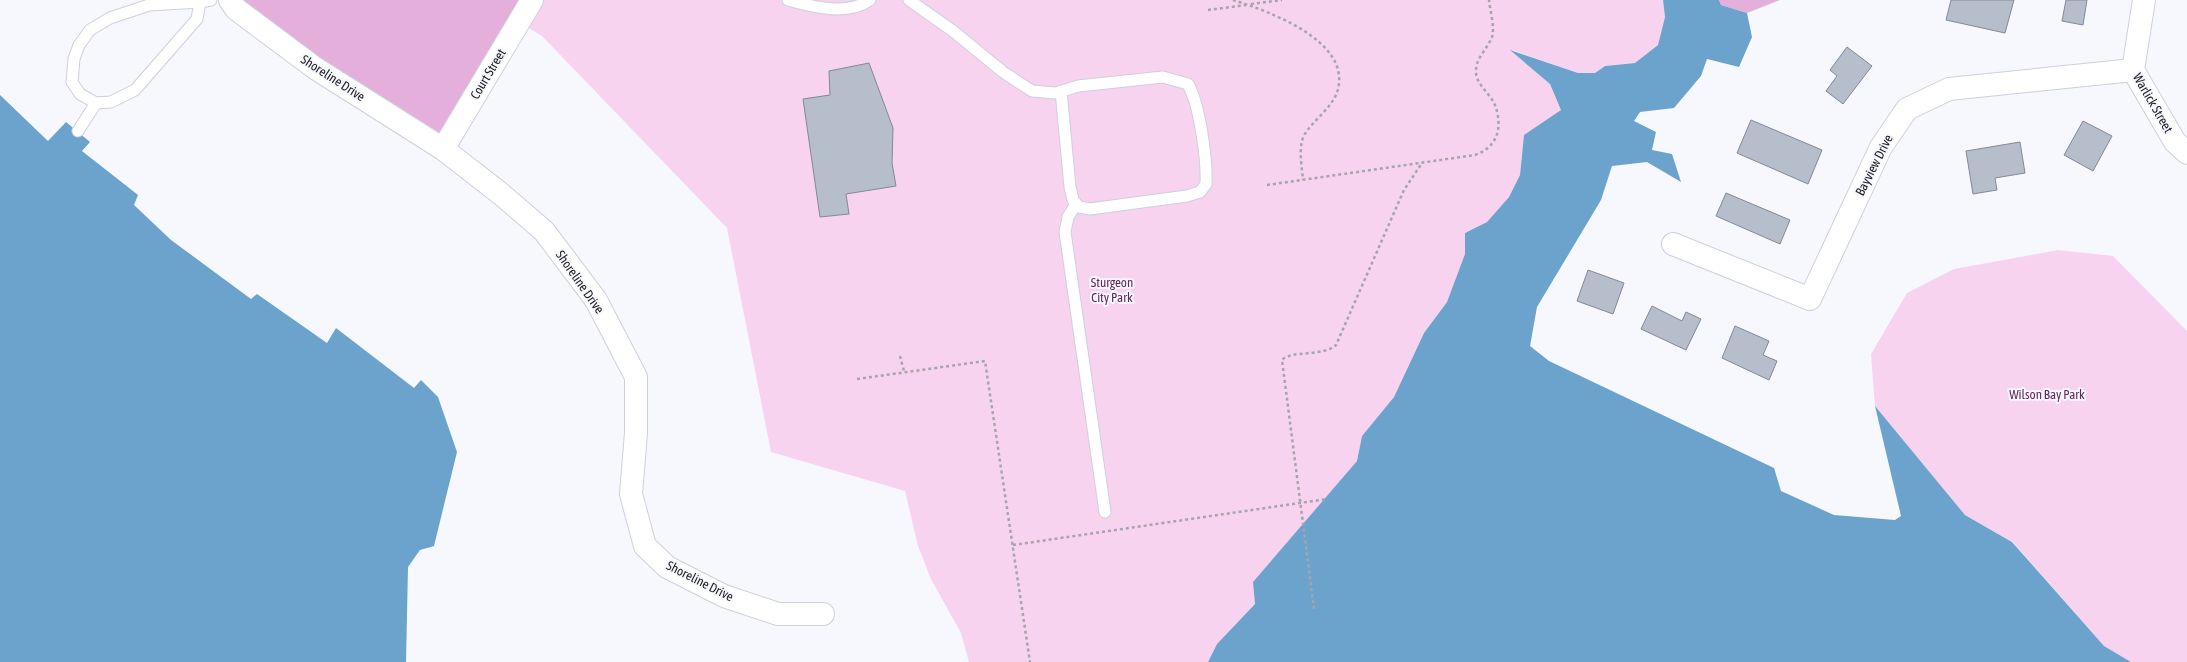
<svg xmlns="http://www.w3.org/2000/svg" width="2187" height="662" viewBox="0 0 2187 662" font-family="'Asap Condensed',sans-serif">
	<style>
		.green { fill: #f7d3f0 }
		.forest { fill: #e5afdc }
		.water { fill: #6ba3cc }
		.building { fill: #b6bdcb; stroke: #828996 }
		.lines { fill: none; stroke-linecap: round; stroke-linejoin: round }
		.service-casing { stroke: #cfcfde; stroke-width: 13 }
		.minor-casing { stroke: #cfcfde; stroke-width: 24 }
		.path { stroke: #a5a5ab; stroke-width: 2.5; stroke-dasharray: 3 3; stroke-linecap: butt }
		.service { stroke: #fff; stroke-width: 11 }
		.minor { stroke: #fff; stroke-width: 22 }
		.labels { text-anchor: middle; dominant-baseline: central; stroke-width: 4; stroke-linejoin: round; paint-order: stroke }
		.street-label { font-size: 13px; fill: #1d1d23; stroke: #f7f7fe }
		.park-label { font-size: 13px; fill: #64265d; stroke: #f7f7fe }
	</style>
	<rect width="100%" height="100%" fill="#f7f7fe"/>
	<!-- green -->
	<path class="green" d="M533 0H1663L1665 17 1658 45 1635 63 1605 66 1595 73H1578L1512 50 1550 84 1561 110 1524 136 1520 175 1509 197 1487 222 1465 233V254L1447 302 1424 333 1394 397 1362 436 1357 461 1254 582 1255 604 1217 644 1208 662H969L961 633 931 579 918 546 905 491 771 452 727 228 542 36 519 22Z
		M2058 250 2113 256 2187 331V662H2131L2104 646 2013 542 1965 515 1875 406 1871 354 1907 293 1954 269Z"/>
	<!-- forest -->
	<path class="forest" d="M230 0H532L443 149Z
		M1719 0H1780L1747 13 1721 5Z"/>
	<!-- water -->
	<path class="water" d="M1663 0H1719L1721 5 1747 13 1752 37 1739 67 1707 59 1701 76 1674 108 1640 112 1634 121 1656 132 1652 150 1672 154 1681 182 1647 162 1612 166 1601 200 1537 307 1530 346 1549 361 1774 468 1781 491 1834 515 1895 520 1901 516 1875 406 1965 515 2012 542 2104 646 2131 662H1208L1217 644 1255 604 1253 582 1357 461 1362 436 1394 397 1424 333 1447 302 1465 254V233L1487 222 1509 197 1520 175 1524 135 1561 110 1550 84 1510 50 1578 73H1595L1605 66 1635 63 1658 45 1665 17Z
		M0 95 48 141 66 122 90 142 82 151 138 195 134 205 171 240 251 299 257 294 327 343 336 328 414 388 421 380 438 397 457 452 434 546 420 550 408 567 406 662H0Z"/>
	<!-- building -->
	<path class="building" d="M1951 0H2014L2005 33 1946 20Z
		M2066 0H2087L2083 25 2062 21Z
		M1847 47 1872 66 1843 104 1826 91 1837 76 1830 70Z
		M869 63 893 128 892 163 896 186 846 194 849 214 820 217 803 99 830 95 829 71Z
		M1751 120 1822 150 1808 184 1737 153Z
		M2083 121 2112 136 2093 171 2064 155Z
		M2020 142 2025 173 1995 178 1997 190 1973 194 1966 151Z
		M1726 193 1790 220 1780 244 1716 216Z
		M1588 270 1624 283 1613 314 1577 301Z
		M1652 306 1682 321 1686 312 1701 319 1686 350 1641 329Z
		M1735 326 1769 341 1763 355 1777 361 1769 380 1722 358Z"/>
	<g class="lines">
		<!-- service casing -->
		<g class="service-casing">
			<path id="service" d="M788 0C813 7 847 16 870 0
				M909 0 953 31 1003 72 1032 91 1056 93 1078 86 1163 77 1188 84C1200 106 1207 159 1206 184L1200 192 1187 196 1090 209 1079 207 1073 200 1070 187 1061 91
				M200 2 197 19 135 90 111 102 96 103 80 94 72 82 74 59 79 45 90 30 110 18 149 5 200 2 211 0
				M78 131 96 103
				M1076 204 1068 217 1065 232 1105 512"/>
		</g>
		<!-- minor casing -->
		<g class="minor-casing">
			<path id="minor" d="M230 0 236 9 315 68 443 149 501 194 544 231 596 300 636 377V433L631 494 645 546 667 567 724 596 778 614H823
				M2144 0 2133 70 2175 142 2187 153
				M443 149 532 0
				M1673 244 1810 299 1881 147 1907 109 1949 89 2133 70"/>
		</g>
		<!-- path -->
		<path class="path" d="M1233 0C1268 11 1350 40 1338 89 1333 110 1306 124 1302 141 1299 154 1302 168 1303 180
			M1251 4 1282 0
			M1208 10 1246 5
			M1267 185 1475 155C1498 147 1503 127 1495 105 1490 93 1475 84 1476 70 1476 58 1488 48 1492 37 1495 26 1490 11 1489 0
			M900 356 904 371
			M857 379 985 361 1030 662
			M1013 545 1327 499
			M1314 609 1282 360C1290 350 1323 357 1336 345L1404 190 1422 163"/>
		<!-- service -->
		<use href="#service" class="service"/>
		<!-- minor -->
		<use href="#minor" class="minor"/>
	</g>
	<g class="labels">
		<!-- street labels -->
		<g class="street-label">
			<text transform="translate(488 74) rotate(-59)">Court Street</text>
			<text transform="translate(333 78) rotate(33)">Shoreline Drive</text>
			<text transform="translate(2153 103) rotate(60)">Warlick Street</text>
			<text transform="translate(1874 165) rotate(-63)">Bayview Drive</text>
			<text transform="translate(580 282) rotate(55)">Shoreline Drive</text>
			<text transform="translate(700 581) rotate(27)">Shoreline Drive</text>
		</g>
		<!-- park labels -->
		<g class="park-label">
			<text x="1112" y="282">Sturgeon<tspan x="1112" dy="15">City Park</tspan></text>
			<text x="2047" y="394">Wilson Bay Park</text>
		</g>
	</g>
</svg>
